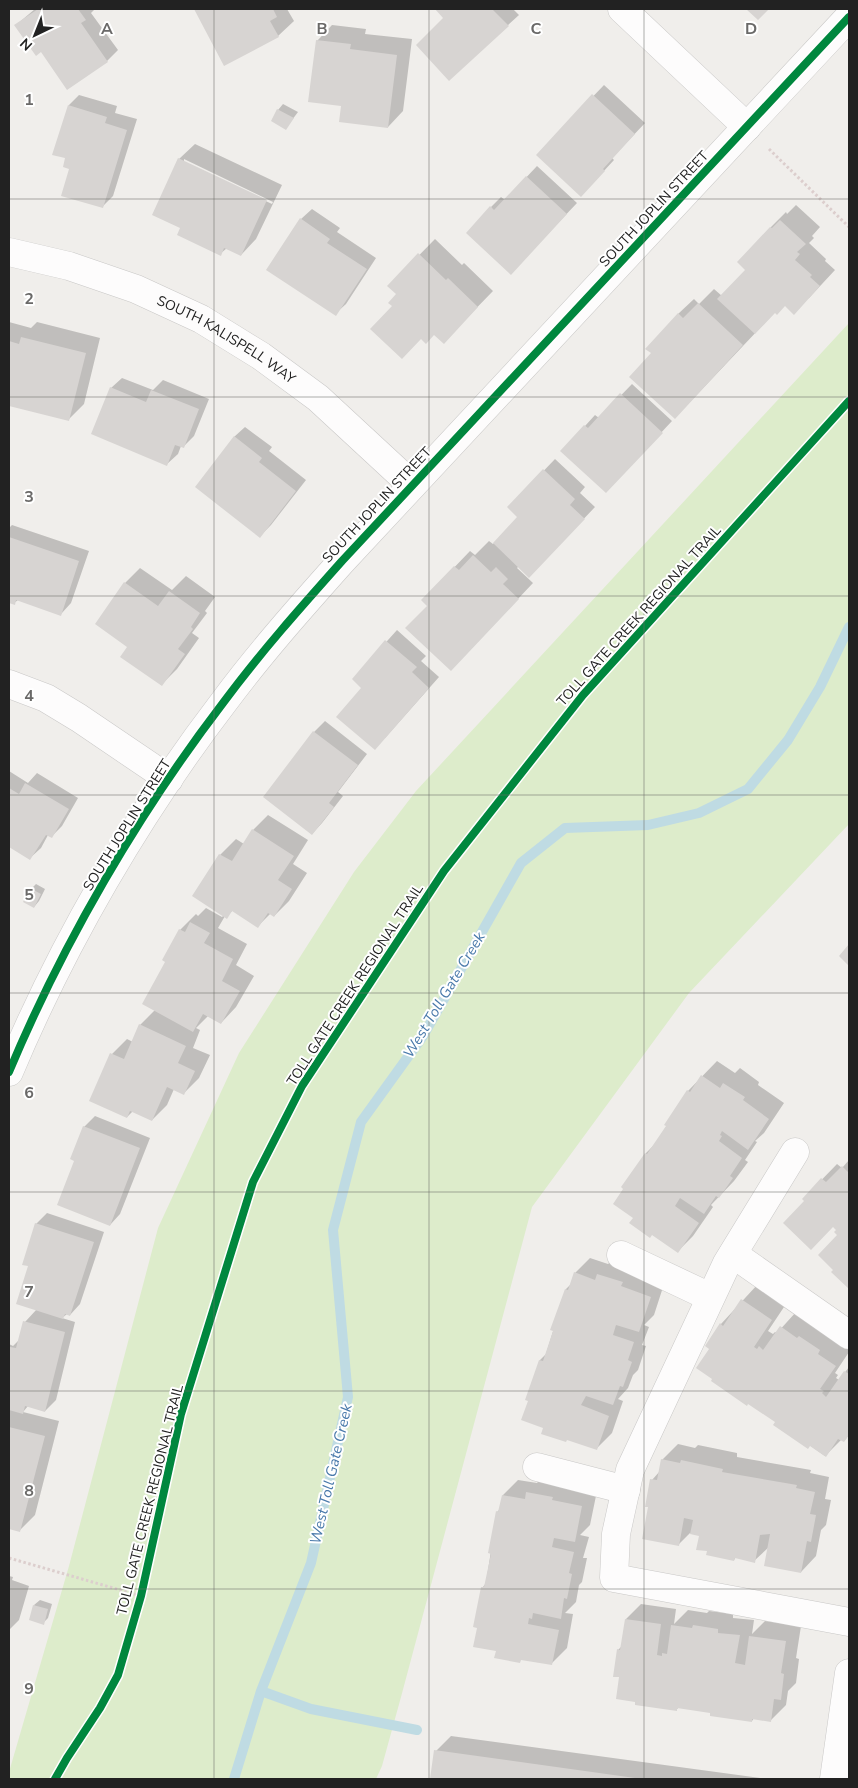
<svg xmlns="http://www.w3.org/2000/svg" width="858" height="1788" viewBox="0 0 858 1788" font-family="'Nunito Sans',sans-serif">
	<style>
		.grass { fill: #ddeccb }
		.shadow { fill: #0003; fill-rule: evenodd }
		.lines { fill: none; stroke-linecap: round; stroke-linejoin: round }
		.stream { stroke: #bfdbe3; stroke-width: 10 }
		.building { fill: #d7d4d2 }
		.minor-casing { stroke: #c9c8c7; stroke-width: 29 }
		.path { stroke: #dccecd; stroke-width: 3; stroke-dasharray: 2.5 2.5; stroke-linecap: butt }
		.minor { stroke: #fdfcfc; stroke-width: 28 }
		.cycleway-casing { stroke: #fff; stroke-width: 11 }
		.cycleway { stroke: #00873e; stroke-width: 8 }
		.grid { fill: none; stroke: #6a6968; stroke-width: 1; stroke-opacity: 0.55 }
		.labels { text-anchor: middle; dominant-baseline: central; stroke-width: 4; stroke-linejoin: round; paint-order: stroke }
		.street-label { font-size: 14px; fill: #222; stroke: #fff }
		.water-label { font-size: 15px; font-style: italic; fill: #4a7aab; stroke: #fff }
		.grid-label { font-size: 16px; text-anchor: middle; font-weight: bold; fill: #6a6968; stroke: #fff; stroke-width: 4; stroke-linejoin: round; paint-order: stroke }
	</style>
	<rect width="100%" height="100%" fill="#f0eeeb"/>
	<!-- grass -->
	<path class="grass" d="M849 323V824L689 993 532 1207 401 1697 382 1766 376 1779H9V1772L69 1566 158 1228 239 1053 354 872 416 791Z"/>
	<!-- shadow -->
	<path class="shadow" d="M35 9H95L91 13 118 50 107 61 41 51 16 25Z
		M196 9H287L294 21 278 36 224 64Z
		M437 9H513L519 15 449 79 445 18Z
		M332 25 366 29 365 34 412 39 403 111 388 127 317 41Z
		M604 85 645 123 612 158 614 160 591 185 537 155Z
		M79 95 117 106 115 113 137 119 113 196 102 207 71 168 67 158 69 105Z
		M283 104 298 112 286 128 272 120 278 110Z
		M195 144 282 185 256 239 241 255 227 248 220 254 182 227 179 159ZM184 159 273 202 272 204 184 162Z
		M537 166 577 203 521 262 491 207 501 197 505 200Z
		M796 205 820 227 812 236 814 238 809 243 826 259 825 261 835 270 809 298 785 305 775 312 690 402 653 353 678 314 694 299 699 304 714 289 722 296 747 269 771 227 786 212 787 214Z
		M312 209 340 228 337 232 376 258 346 304 335 314 301 219Z
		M435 239 462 265 464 263 493 291 459 326 393 306 398 294 389 286Z
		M9 322 31 328 37 322 100 338 84 404 69 419 9 404Z
		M122 378 153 390 163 380 209 399 194 436 183 447 181 446 178 454 167 464 111 388Z
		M632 384 672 421 616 481 585 426 595 415 599 418Z
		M245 427 272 447 269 451 306 480 271 525 260 536 234 437Z
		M555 459 585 487 580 493 595 507 540 565 519 566 517 568 533 583 466 654 423 600 470 551 475 555 489 541 493 544 519 517 509 507Z
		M12 525 89 551 71 603 61 614 18 600 14 603 9 601V528Z
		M140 568 172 590 186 576 215 597 205 611 207 613 192 633 199 638 177 669 161 685 128 647 125 583Z
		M397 630 426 656 421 661 439 677 385 738 363 688 353 679Z
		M325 721 367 754 338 792 343 796 322 823 312 834 265 797 314 732Z
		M9 771 28 783 37 773 78 798 62 826 51 837 48 835 41 848 30 858 9 845Z
		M268 815 308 840 293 864 307 873 289 901 274 916 271 913 258 926 233 910 226 917 225 916 218 928 247 944 236 965 254 976 236 1007 221 1023 208 1016 196 1028 200 1030 193 1048 210 1055 199 1078 184 1093 174 1089 167 1105 152 1120 133 1111 127 1117 112 1054 127 1039 133 1042 140 1025 155 1010 167 962 163 960 180 930 196 914 198 916 206 908 222 917 224 915 194 896 220 855 236 839 244 844 253 830Z
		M36 884 45 889 39 901 34 907 31 889Z
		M717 1061 735 1073 740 1068 759 1082 758 1085 784 1103 764 1133 755 1141 757 1142 745 1160 748 1162 734 1181 711 1205 713 1207 693 1236 678 1251 634 1217 646 1153 656 1143 688 1091Z
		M95 1116 150 1138 120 1214 110 1225 76 1160 84 1127Z
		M849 1160V1287L833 1272 838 1230 804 1198 837 1164 842 1168Z
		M47 1213 104 1232 80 1304 70 1315 67 1314 62 1318 75 1322 56 1400 45 1411 28 1406 23 1412 59 1421 35 1515 20 1530 9 1527V1344L13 1346 20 1339 25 1322 37 1309 30 1265 36 1224Z
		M590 1258 608 1264 614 1259 665 1281 654 1315 644 1325 649 1327 642 1345 646 1346 638 1370 633 1375 628 1388 618 1399 623 1401 612 1433 597 1448 545 1427 529 1400 527 1399 540 1360 546 1354 566 1289 571 1284 575 1273Z
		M758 1284 786 1304 768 1331 773 1334 775 1332 777 1333 796 1312 849 1349V1352L835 1373 838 1375 836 1378 839 1380 849 1367V1435L844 1441 842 1439 825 1456 777 1422 707 1345 721 1324Z
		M678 1444 695 1448 698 1445 737 1453V1457L811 1470 810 1473 829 1477 825 1499 831 1500 826 1525 821 1530 816 1556 801 1572 769 1547 754 1561 736 1557 734 1560 708 1550 701 1535 690 1533 678 1545 649 1506 652 1480 660 1471 662 1460Z
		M542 1477 597 1491 590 1525 580 1535 589 1537 583 1558H587L582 1582 579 1585 576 1602 565 1613 573 1614 567 1648 551 1664 497 1650 483 1587 486 1583 497 1512 500 1509 503 1495 518 1480 537 1483Z
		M9 1576 13 1577 12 1580 29 1586 19 1620 9 1630Z
		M40 1600 52 1604 48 1618 43 1623 34 1605Z
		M641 1604 676 1609 674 1624 688 1610 707 1613 709 1611 733 1614V1618L754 1620 752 1634 765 1621 801 1626 796 1658 799 1659 796 1683 788 1691 786 1705 771 1720 754 1718 752 1721 712 1712 679 1707 676 1710 636 1701 621 1676 618 1650 622 1646 626 1619Z
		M451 1736 767 1779H432L436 1751Z"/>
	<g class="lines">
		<!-- stream -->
		<path class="stream" d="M261 1691 311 1709 417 1730
			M234 1779 261 1691 311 1563 348 1397 333 1230 361 1122 423 1036 521 863 565 828 648 825 699 813 748 789 788 740 820 687 849 627"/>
	</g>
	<!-- building -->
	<path class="building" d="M38 9H78L86 20 81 23 108 62 67 90 41 52 36 56 14 25Z
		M194 9H273L277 17 270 21 279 37 224 66Z
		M435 9H494L493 10 509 26 449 81 416 45 443 18Z
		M746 9H769L758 20Z
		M316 40 351 44 350 49 397 55 388 128 339 122 341 106 308 102Z
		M592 94 635 134 603 169 605 171 581 197 536 155Z
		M68 105 107 117 105 123 127 130 103 208 61 196 69 169 63 167 65 158 52 155Z
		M277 109 294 118 286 130 271 121Z
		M178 158 267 200 241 256 224 248 221 256 177 235 180 228 152 215Z
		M526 176 567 214 511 275 466 233 490 206 494 210Z
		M300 218 330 239 327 243 367 269 336 316 266 270Z
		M780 220 806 244 797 252 800 254 795 260 812 275 810 277 820 286 794 315 785 306 777 315 775 313 755 334 717 299 745 270 737 262 770 227 772 228Z
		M418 253 446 280 448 278 478 307 444 344 434 335 426 344 421 339 402 359 370 329 392 306 388 303 396 294 387 286Z
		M698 303 743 345 675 419 629 377 651 353 645 349 678 313 683 318Z
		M21 337 86 353 69 421 9 406V341L19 344Z
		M110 387 146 402 151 390 199 409 184 448 175 445 167 466 91 434Z
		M620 393 663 433 606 493 560 451 584 425 588 428Z
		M234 436 262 458 259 462 296 491 260 538 195 487Z
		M543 469 575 499 570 505 585 519 529 578 493 543 517 517 507 507Z
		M9 537 79 561 61 616 16 600 15 605 9 603Z
		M473 555 491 572 496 567 508 579 503 584 519 599 451 671 405 628 427 606 421 600 454 566 459 570Z
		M124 582 158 606 169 591 200 613 191 627 193 629 178 649 185 654 162 686 120 657 127 647 95 624Z
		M385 640 417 667 412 672 429 688 375 750 336 717 361 688 352 679Z
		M313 731 358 765 329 803 334 807 312 835 263 797Z
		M25 783 69 809 52 838 46 835 30 860 9 847V788L19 794Z
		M252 829 294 856 278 880 292 889 274 917 268 913 258 928 232 911 227 919 192 896 219 854 232 861Z
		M30 888 41 894 34 908 23 902Z
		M190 922 210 933 204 943 233 959 222 981 240 991 221 1024 203 1014 193 1032 142 1004 165 962 162 960 179 929 185 932Z
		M849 944V966L839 956Z
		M139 1024 186 1046 178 1063 195 1071 184 1095 167 1087 152 1121 130 1111 127 1118 89 1101 110 1053 124 1059Z
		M701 1075 720 1088 723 1083 745 1097 743 1100 769 1119 748 1150 722 1131 720 1135 722 1136 719 1141 742 1158 730 1176 733 1178 719 1198 716 1196 704 1214 680 1198 675 1206 699 1223 678 1253 652 1235 650 1238 629 1223 633 1218 613 1204 623 1189 621 1187 645 1153 647 1154 666 1126 664 1125 687 1090 690 1092Z
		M83 1126 140 1148 110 1226 57 1205 74 1161 70 1159Z
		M842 1166 849 1173V1289L831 1272 833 1270 818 1255 837 1235 834 1232 836 1230 833 1227 811 1250 783 1223 804 1201 802 1199 821 1178 826 1182Z
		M35 1223 94 1242 70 1316 65 1314 63 1319 16 1304 28 1266 22 1265Z
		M574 1272 595 1280 597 1274 623 1282 621 1286 651 1297 639 1332 616 1325 613 1335 634 1342 628 1360 632 1362 623 1387 620 1386 613 1405 586 1396 581 1405 609 1416 597 1450 567 1440 566 1442 541 1434 543 1428 521 1420 528 1401 525 1400 539 1360 543 1361 553 1331 550 1330 565 1289 568 1290Z
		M741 1299 772 1320 754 1347 757 1349 759 1346 763 1350 780 1326 797 1338 799 1336 820 1350 818 1354 836 1366 820 1389 824 1391 822 1393 826 1397 844 1371 849 1374V1435L844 1442 838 1439 826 1457 810 1446 808 1449 773 1425 775 1422 748 1404 747 1406 711 1381 712 1379 696 1368 709 1349 705 1346 720 1323 723 1326Z
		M23 1321 65 1332 45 1412 25 1406 23 1414 9 1410V1352L10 1347 16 1348Z
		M9 1427 45 1436 20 1532 9 1529Z
		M661 1459 680 1463 681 1460 723 1469 722 1472 797 1485 796 1488 815 1492 810 1514 816 1515 811 1542 807 1541 801 1573 764 1566 770 1534 760 1535 755 1563 735 1558 734 1561 706 1555 707 1551 696 1550 699 1536 690 1534 693 1520 684 1518 679 1546 642 1539 648 1507H645L650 1479 657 1480Z
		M526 1492 553 1497 552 1500 582 1506 575 1542 554 1538 552 1547 574 1552 569 1573 572 1574 567 1599 564 1598 561 1619 533 1613 532 1619 529 1618 528 1624 559 1630 552 1665 521 1660 520 1663 494 1658 496 1651 473 1647 477 1628 473 1627 481 1587H484L491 1554 488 1553 496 1511 498 1512 502 1495 525 1499Z
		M33 1605 48 1609 44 1625 29 1620Z
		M625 1619 661 1624 657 1655 662 1656V1653L667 1654 671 1625 692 1628 693 1625 718 1629V1633L740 1635 735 1663 745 1665 749 1636 786 1641 781 1673 784 1674 781 1700 774 1699 771 1722 752 1719V1722L710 1716V1713L677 1708V1711L635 1705V1702L616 1699 619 1677H613L617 1649 620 1650Z
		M434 1750 635 1778 634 1779H430Z"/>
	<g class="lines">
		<!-- minor casing -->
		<g class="minor-casing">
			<g id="minor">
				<path d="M622 9 747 127"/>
				<path id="s1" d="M9 252 69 266 136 289 201 319 261 356 318 398 412 485"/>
				<path d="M9 684 46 698 79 718 169 779"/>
				<path d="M9 1072C63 943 138 814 223 703 260 653 301 607 342 561L849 17"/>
				<path d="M795 1152 727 1263 630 1470 616 1534 614 1578 849 1622"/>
				<path d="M733 1254 849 1335"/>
				<path d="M621 1255 710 1297"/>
				<path d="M537 1467 626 1490"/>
				<path d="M834 1779 849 1673"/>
			</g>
		</g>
		<!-- path -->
		<path class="path" d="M769 149 849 227
			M9 1558 141 1596"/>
		<!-- minor -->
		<use href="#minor" class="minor"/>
		<!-- cycleway casing -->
		<g class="cycleway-casing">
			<path id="cycleway" d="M9 1072C63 943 138 814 223 703 260 653 301 607 342 561L849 17
				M55 1779 67 1758 100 1708 118 1675 141 1596 181 1414 253 1182 302 1086 444 871 583 695 849 401"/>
		</g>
		<!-- cycleway -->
		<use href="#cycleway" class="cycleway"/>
	</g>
	<!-- grid -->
	<path class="grid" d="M214 9V1779M429 9V1779M644 9V1779M9 199H849M9 397H849M9 596H849M9 795H849M9 993H849M9 1192H849M9 1391H849M9 1589H849"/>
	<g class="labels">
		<!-- street labels -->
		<g class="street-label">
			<text transform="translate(654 209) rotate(-47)">SOUTH JOPLIN STREET</text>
			<text stroke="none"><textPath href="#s1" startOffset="236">SOUTH KALISPELL WAY</textPath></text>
			<text transform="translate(377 505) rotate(-47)">SOUTH JOPLIN STREET</text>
			<text transform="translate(639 616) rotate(-48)">TOLL GATE CREEK REGIONAL TRAIL</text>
			<text transform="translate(127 825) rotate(-58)">SOUTH JOPLIN STREET</text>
			<text transform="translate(355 985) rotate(-57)">TOLL GATE CREEK REGIONAL TRAIL</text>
			<text transform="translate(150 1500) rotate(-76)">TOLL GATE CREEK REGIONAL TRAIL</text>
		</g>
		<!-- water labels -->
		<g class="water-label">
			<text transform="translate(444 995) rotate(-59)">West Toll Gate Creek</text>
			<text transform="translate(331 1474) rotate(-77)">West Toll Gate Creek</text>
		</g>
	</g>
	<g class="grid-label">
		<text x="107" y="34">A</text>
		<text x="322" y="34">B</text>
		<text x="536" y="34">C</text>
		<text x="751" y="34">D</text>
		<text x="29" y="105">1</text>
		<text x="29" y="304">2</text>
		<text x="29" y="502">3</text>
		<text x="29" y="701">4</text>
		<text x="29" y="900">5</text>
		<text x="29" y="1098">6</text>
		<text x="29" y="1297">7</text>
		<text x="29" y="1496">8</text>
		<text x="29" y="1694">9</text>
	</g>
	<!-- border -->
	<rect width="858" height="1788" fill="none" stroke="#222222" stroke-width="20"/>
	<!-- north arrow -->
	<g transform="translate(35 35) rotate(223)" stroke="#ffffff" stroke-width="4" paint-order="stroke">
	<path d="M0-4L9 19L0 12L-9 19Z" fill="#222222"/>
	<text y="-8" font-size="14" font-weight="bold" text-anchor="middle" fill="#222222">N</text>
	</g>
</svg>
